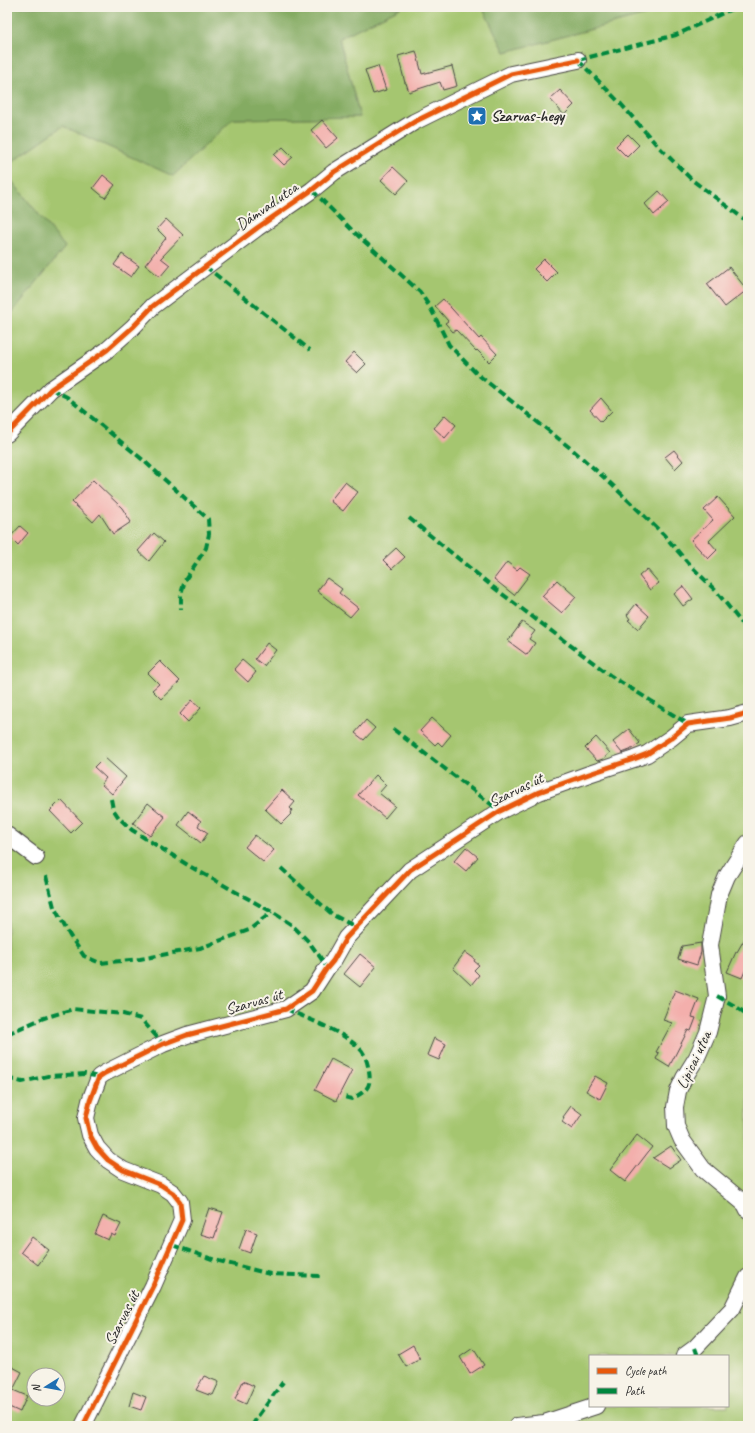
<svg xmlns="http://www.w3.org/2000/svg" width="755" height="1433" viewBox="0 0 755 1433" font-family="Caveat,sans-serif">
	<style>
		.green { fill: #a5c66f; stroke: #68784d; fill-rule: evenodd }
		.forest { fill: #84ab62; stroke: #586b46 }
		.building { fill: #f3afac }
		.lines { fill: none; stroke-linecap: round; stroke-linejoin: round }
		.minor-casing { stroke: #494744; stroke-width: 18 }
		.minor { stroke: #fff; stroke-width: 16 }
		.quiet { stroke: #00873e; stroke-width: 4; stroke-dasharray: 8 4; stroke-linecap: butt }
		.cycleway-casing { stroke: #f7f3e8; stroke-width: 8 }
		.cycleway { stroke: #e8590c; stroke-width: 5 }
		.labels { text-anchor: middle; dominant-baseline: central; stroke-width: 4; stroke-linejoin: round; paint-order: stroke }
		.poi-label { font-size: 16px; font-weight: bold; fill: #2b2b2b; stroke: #f7f3e8; text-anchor: start }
		.street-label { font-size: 16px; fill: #2b2b2b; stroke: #f7f3e8 }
	</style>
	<rect width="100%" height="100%" fill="#f7f3e8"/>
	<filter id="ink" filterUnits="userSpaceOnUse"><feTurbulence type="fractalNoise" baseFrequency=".025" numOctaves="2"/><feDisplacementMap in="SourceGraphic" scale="8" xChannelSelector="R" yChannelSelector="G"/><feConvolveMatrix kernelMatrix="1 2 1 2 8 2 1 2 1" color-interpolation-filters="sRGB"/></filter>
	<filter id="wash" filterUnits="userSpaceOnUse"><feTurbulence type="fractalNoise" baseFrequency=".012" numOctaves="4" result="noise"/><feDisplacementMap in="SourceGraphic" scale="16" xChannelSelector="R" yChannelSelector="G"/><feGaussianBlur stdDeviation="0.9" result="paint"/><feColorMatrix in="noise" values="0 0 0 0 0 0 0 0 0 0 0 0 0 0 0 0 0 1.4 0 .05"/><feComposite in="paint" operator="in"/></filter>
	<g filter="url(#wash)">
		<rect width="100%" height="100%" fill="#f0e7cf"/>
		<!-- green -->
		<path class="green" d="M402 7H482L505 52 676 7H748V1426H7V319L65 247 7 175V165L63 126 173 176 233 119 360 117 339 38ZM590 1356H728V1406H590ZM34 1375H58V1399H34Z"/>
		<!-- forest -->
		<path class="forest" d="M7 7H402L339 38 360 117 233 119 173 176 63 126 7 165Z
			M482 7H676L505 52Z
			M7 175 65 247 7 319Z"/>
		<g id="blocks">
			<!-- building -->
			<path class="building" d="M416 51 422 74 452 66 457 86 443 90 440 82 409 92 406 83H405L398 56Z
				M378 66 386 90 373 94 365 70Z
				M560 90 574 105 564 115 550 99Z
				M322 120 338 138 326 148 311 130Z
				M628 134 639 145 627 157 616 146Z
				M283 147 293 157 284 165 274 155Z
				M393 167 408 181 396 194 381 180Z
				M103 175 115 185 105 198 93 188Z
				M659 191 669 202 654 215 645 204Z
				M166 219 183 235 161 258 170 265 160 277 145 265 166 238 157 229Z
				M122 254 139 266 131 277 114 265Z
				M544 259 557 272 547 282 534 269Z
				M729 267 747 290 725 307 707 284Z
				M443 299 479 339 481 337 497 354 489 362 477 350 476 351 456 330 453 332 445 323 448 321 435 306Z
				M354 352 366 364 357 373 345 362Z
				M601 398 612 411 601 422 590 410Z
				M445 415 456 425 445 438 434 428Z
				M674 450 683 461 675 469 665 457Z
				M93 480 122 508 131 522 113 534 100 514 93 522 72 502Z
				M345 482 358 492 343 511 330 501Z
				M718 497 735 516 709 541 717 550 708 559 691 540 713 520 704 510Z
				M20 526 28 533 18 545 10 537Z
				M154 533 164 542 149 561 138 551Z
				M396 548 405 557 392 569 383 560Z
				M507 562 517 570 520 567 530 574 514 595 494 579Z
				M647 569 659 583 650 590 639 576Z
				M327 578 342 589 339 593 358 608 350 617 317 591Z
				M557 580 576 597 562 613 542 596Z
				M683 586 693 599 683 606 674 594Z
				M636 604 649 616 638 629 628 620 630 619 627 615Z
				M522 622 535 631 529 639 535 643 527 655 508 641Z
				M267 643 276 650 264 666 255 659Z
				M242 660 256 672 248 682 234 669Z
				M160 661 180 681 161 699 152 690 159 684 148 673Z
				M192 700 201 708 188 722 180 714Z
				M432 718 451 735 442 746 438 742 435 745 420 731Z
				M366 720 375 728 364 740 355 733Z
				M629 729 640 743 630 750 622 753 613 742Z
				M596 737 610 753 603 759 597 761 585 748Z
				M104 757 126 777 112 794 101 784 106 778 94 767Z
				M376 775 386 785 379 793 395 806 385 818 358 795Z
				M282 790 295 802 290 808 292 810 290 813 291 814 281 824 265 809Z
				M61 800 82 822 71 833 50 811Z
				M148 803 165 817 150 836 133 823Z
				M188 811 201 821 198 826 208 833 201 843 178 825Z
				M255 835 274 850 263 862 245 847Z
				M466 847 478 857 466 871 454 861Z
				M748 933V964L742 978 727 972 736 952H737Z
				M701 943V952L697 965 678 959 682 946Z
				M465 952 475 959 474 961 479 965 474 970 479 975 471 985 453 968Z
				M360 954 376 967 360 987 344 974Z
				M675 990 699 999 692 1017 696 1018 691 1031 688 1030 669 1067 656 1059 659 1053 656 1052 672 1023 663 1020Z
				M434 1038 446 1044 439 1060 427 1055Z
				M331 1059 352 1070 336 1101 315 1090Z
				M595 1076 608 1083 600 1099 586 1091Z
				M571 1106 582 1114 572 1129 562 1122 564 1118 563 1117Z
				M637 1135 652 1147 625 1182 610 1170Z
				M671 1146 681 1160 669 1168 653 1158Z
				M209 1208 223 1212 214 1238 200 1234Z
				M103 1216 121 1224 115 1236 111 1234 108 1240 95 1234Z
				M246 1229 257 1233 250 1253 239 1249Z
				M32 1237 49 1250 38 1265 21 1252Z
				M413 1345 420 1359 406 1367 398 1354Z
				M473 1348 484 1365 470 1374 460 1357Z
				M7 1364 22 1372 13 1390 27 1396 20 1412 7 1406Z
				M204 1376 219 1382 213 1395 209 1393V1395L196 1390Z
				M243 1381 254 1386 246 1404 235 1399Z
				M133 1392 146 1397 141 1410 129 1406Z"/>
		</g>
	</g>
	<g filter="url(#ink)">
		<use href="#blocks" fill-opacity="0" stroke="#494744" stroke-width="1"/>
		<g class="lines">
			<!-- minor casing -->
			<g class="minor-casing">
				<path id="minor" d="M7 434 51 389 107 350 133 327 153 306 257 228 312 190 334 172 414 122 511 74 578 60
					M7 835 36 857
					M748 843 727 876 719 895 710 945 717 996 708 1032 697 1057 684 1078 678 1091 675 1107 676 1126 682 1140 703 1169 745 1204 748 1210
					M684 1356 695 1348 732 1309 748 1277
					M83 1426 153 1286 182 1220 180 1202 173 1193 161 1185 123 1170 108 1160 97 1148 90 1135 86 1118 90 1101 99 1077 105 1073 163 1044 187 1035 286 1009 312 991 327 968 333 961 346 938 410 870 500 811 539 792 589 774 634 759 647 754 671 738 688 724 730 718 748 713
					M517 1426 544 1423 596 1406"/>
			</g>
			<!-- minor -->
			<use href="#minor" class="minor"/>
			<!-- quiet -->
			<path class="quiet" d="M578 60 621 104 655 143 692 180 748 222
				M578 60 676 35 736 7
				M312 190 353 231 420 292 431 309 449 345 476 373 574 451 607 480 664 535 688 563 716 591 748 631
				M205 266 310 350
				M51 389 67 397 143 460 208 519 209 534 206 548 185 580 181 594V609
				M409 518 493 587 611 676 688 724
				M393 729 500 811
				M111 799 113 809 119 818 132 830 191 867 272 912 292 925 309 942 320 957 327 968
				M281 868 333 915 356 927
				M46 876 54 907 70 936 84 956 100 963 140 959 200 948 249 930 272 912
				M717 996 735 1006 748 1015
				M286 1009C308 1019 347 1033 362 1051 366 1057 368 1065 369 1071 372 1089 365 1091 352 1099L344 1097
				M7 1034 41 1019 73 1009 123 1014 141 1019 163 1044
				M7 1078 22 1082 48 1076 85 1074 99 1077
				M172 1245 215 1260 270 1274 321 1276
				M695 1348 698 1356
				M252 1426 258 1416 283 1382"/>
			<!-- cycleway casing -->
			<g class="cycleway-casing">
				<path id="cycleway" d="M7 434 51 389 107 350 133 327 153 306 257 228 312 190 334 172 414 122 511 74 578 60
					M83 1426 153 1286 182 1220 180 1202 173 1193 161 1185 123 1170 108 1160 97 1148 90 1135 86 1118 90 1101 99 1077 105 1073 163 1044 187 1035 286 1009 312 991 327 968 333 961 346 938 410 870 500 811 539 792 589 774 634 759 647 754 671 738 688 724 730 718 748 713"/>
			</g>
			<!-- cycleway -->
			<use href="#cycleway" class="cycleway"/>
		</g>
	</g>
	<!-- icons -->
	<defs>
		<g id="sight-square" transform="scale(1)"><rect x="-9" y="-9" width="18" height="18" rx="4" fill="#1f6fb2" stroke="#f7f3e8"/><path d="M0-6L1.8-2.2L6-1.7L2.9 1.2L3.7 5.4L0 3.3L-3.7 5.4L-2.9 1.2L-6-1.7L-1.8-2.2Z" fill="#fff"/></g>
	</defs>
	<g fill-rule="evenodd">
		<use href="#sight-square" x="477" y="116"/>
	</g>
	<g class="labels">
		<!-- poi labels -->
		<g class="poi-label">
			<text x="491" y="116">Szarvas-hegy</text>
		</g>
		<!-- street labels -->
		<g class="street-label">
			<text transform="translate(267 206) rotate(-35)">Dámvad utca</text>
			<text transform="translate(516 790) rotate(-26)">Szarvas út</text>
			<text transform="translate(254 1002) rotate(-16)">Szarvas út</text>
			<text transform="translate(694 1060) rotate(-65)">Lipicai utca</text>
			<text transform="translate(122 1318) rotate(-63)">Szarvas út</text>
		</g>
	</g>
	<!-- margin -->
	<rect width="755" height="1433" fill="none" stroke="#f7f3e8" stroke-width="24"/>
	<!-- legend -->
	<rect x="589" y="1355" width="140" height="52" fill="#f7f3e8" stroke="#a5a39c"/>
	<rect x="597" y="1368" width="20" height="6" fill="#e8590c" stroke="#a5a39c"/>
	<text x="625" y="1375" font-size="12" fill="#2b2b2b">Cycle path</text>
	<rect x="597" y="1388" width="20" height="6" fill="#00873e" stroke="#a5a39c"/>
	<text x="625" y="1395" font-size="12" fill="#2b2b2b">Path</text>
	<!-- north arrow -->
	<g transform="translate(46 1387) rotate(259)"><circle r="19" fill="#f7f3e8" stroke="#a5a39c"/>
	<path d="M0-3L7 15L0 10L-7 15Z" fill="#1f6fb2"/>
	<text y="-6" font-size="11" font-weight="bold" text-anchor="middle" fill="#2b2b2b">N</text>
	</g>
</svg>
